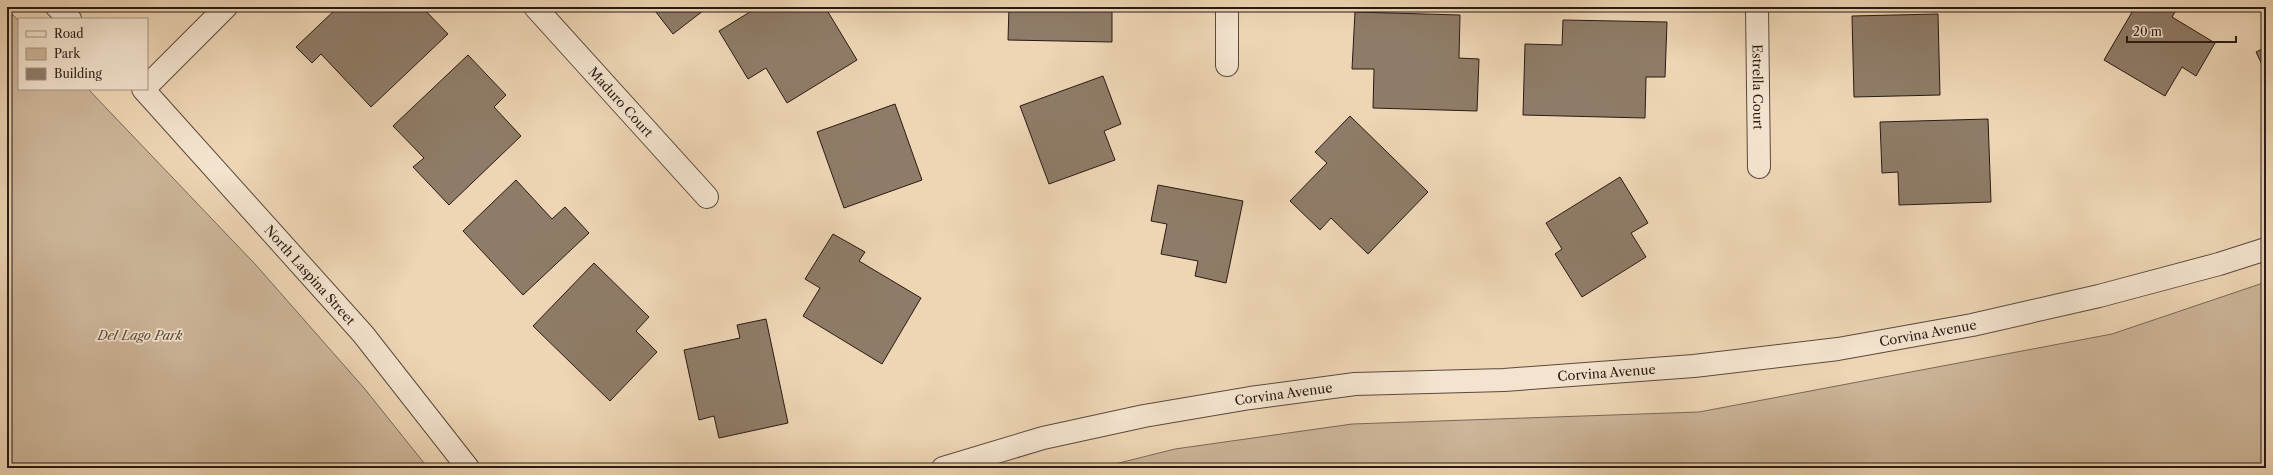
<svg xmlns="http://www.w3.org/2000/svg" width="2273" height="475" viewBox="0 0 2273 475" font-family="'Libre Caslon Text',serif">
	<style>
		.green { fill: #cdb69a; stroke: #7b6858 }
		.building { fill: #8f7c68; stroke: #291a15 }
		.lines { fill: none; stroke-linecap: round; stroke-linejoin: round }
		.minor-casing { stroke: #5a493d; stroke-width: 24 }
		.minor { stroke: #f4e4cf; stroke-width: 22 }
		.labels { text-anchor: middle; dominant-baseline: central; stroke-width: 3.5; stroke-linejoin: round; paint-order: stroke }
		.street-label { font-size: 13px; fill: #291a15; stroke: #f4e4cf }
		.park-label { font-size: 13px; font-style: italic; fill: #5a493d; stroke: #f4e4cf }
	</style>
	<rect width="100%" height="100%" fill="#eed6b5"/>
	<filter id="stains"><feTurbulence type="fractalNoise" baseFrequency=".005" numOctaves="4"/><feColorMatrix values="0 0 0 0 .2 0 0 0 0 .09 0 0 0 0 .02 0 0 0 .5 -.17"/></filter>
	<radialGradient id="worn" r=".72"><stop offset=".6" stop-color="#630" stop-opacity="0"/><stop offset="1" stop-color="#630" stop-opacity=".3"/></radialGradient>
	<!-- green -->
	<path class="green" d="M7 9 19 21V89H88L255 264 364 388 428 468H7Z
		M2266 282V468H1099L1175 449 1352 424 1699 412 2112 334Z"/>
	<!-- building -->
	<path class="building" d="M338 7H422L448 34 371 107 321 54 312 63 296 47Z
		M652 7H708L673 34Z
		M758 7H825L857 60 787 103 766 68 748 79 719 31Z
		M1009 7H1112V42L1008 40Z
		M2135 7H2178L2172 17 2215 43 2196 76 2182 67 2165 96 2104 60Z
		M1355 12 1460 15 1459 58 1479 59 1477 111 1373 108 1374 69H1352Z
		M1938 14 1940 95 1854 97 1852 16Z
		M1563 20 1667 22 1665 77H1646L1645 118 1523 115 1525 44 1562 45Z
		M2266 47V73L2256 52Z
		M468 55 506 95 494 107 521 136 449 205 413 167 424 158 393 126Z
		M1103 76 1121 124 1104 131 1115 160 1049 184 1020 106Z
		M895 104 922 180 844 208 817 132Z
		M1350 116 1428 192 1368 254 1331 218 1320 230 1290 201 1327 163 1315 152Z
		M1988 119 1991 202 1899 205 1898 172 1882 173 1880 122Z
		M1620 177 1648 223 1631 233 1646 257 1582 297 1555 254 1562 249 1546 223Z
		M516 180 552 219 565 207 589 233 523 295 463 231Z
		M1158 185 1243 201 1226 283 1195 276 1198 261 1161 254 1167 224 1151 221Z
		M833 234 865 252 859 261 921 298 882 364 803 316 820 288 805 279Z
		M594 263 649 317 636 331 657 352 610 401 533 326Z
		M766 319 788 423 719 438 714 416 699 420 684 350 740 338 737 325Z"/>
	<g class="lines">
		<!-- minor casing -->
		<g class="minor-casing">
			<g id="minor">
				<path d="M57 7 70 19"/>
				<path id="s1" d="M535 7 707 197"/>
				<path d="M1227 7V65"/>
				<path id="s2" d="M1757 7 1759 167"/>
				<path d="M147 86 226 7"/>
				<path id="s3" d="M143 89 363 334 468 468"/>
				<path id="s4" d="M943 468 1043 438 1144 416 1250 398 1355 384 1504 380 1694 366 1838 349 1972 325 2099 296 2219 264 2266 249"/>
			</g>
		</g>
		<!-- minor -->
		<use href="#minor" class="minor"/>
	</g>
	<g class="labels">
		<!-- street labels -->
		<g class="street-label">
			<text stroke="none"><textPath href="#s2" startOffset="80">Estrella Court</textPath></text>
			<text stroke="none"><textPath href="#s1" startOffset="128">Maduro Court</textPath></text>
			<text stroke="none"><textPath href="#s3" startOffset="250">North Laspina Street</textPath></text>
			<text stroke="none"><textPath href="#s4" startOffset="997">Corvina Avenue</textPath></text>
			<text stroke="none"><textPath href="#s4" startOffset="673">Corvina Avenue</textPath></text>
			<text stroke="none"><textPath href="#s4" startOffset="349">Corvina Avenue</textPath></text>
		</g>
		<!-- park labels -->
		<g class="park-label">
			<text x="140" y="335">Del Lago Park</text>
		</g>
	</g>
	<!-- margin -->
	<rect width="2273" height="475" fill="none" stroke="#eed6b5" stroke-width="24"/>
	<rect x="8" y="8" width="2257" height="459" fill="none" stroke="#291a15" stroke-width="2"/>
	<rect x="12" y="12" width="2249" height="451" fill="none" stroke="#291a15"/>
	<!-- legend -->
	<rect x="18" y="18" width="130" height="72" fill="#f4e4cf" stroke="#a39385"/>
	<rect x="26" y="31" width="20" height="6" fill="#f4e4cf" stroke="#a39385"/>
	<text x="54" y="38" font-size="12" fill="#291a15">Road</text>
	<rect x="26" y="48" width="20" height="12" fill="#cdb69a" stroke="#a39385"/>
	<text x="54" y="58" font-size="12" fill="#291a15">Park</text>
	<rect x="26" y="68" width="20" height="12" fill="#8f7c68" stroke="#a39385"/>
	<text x="54" y="78" font-size="12" fill="#291a15">Building</text>
	<!-- scale -->
	<path d="M2127 36v6h109v-6" fill="none" stroke="#291a15" stroke-width="2"/>
	<text x="2133" y="36" font-size="12" fill="#291a15" stroke="#f4e4cf" stroke-width="3" paint-order="stroke">20 m</text>
	<rect width="100%" height="100%" filter="url(#stains)"/>
	<rect width="100%" height="100%" fill="url(#worn)"/>
</svg>
